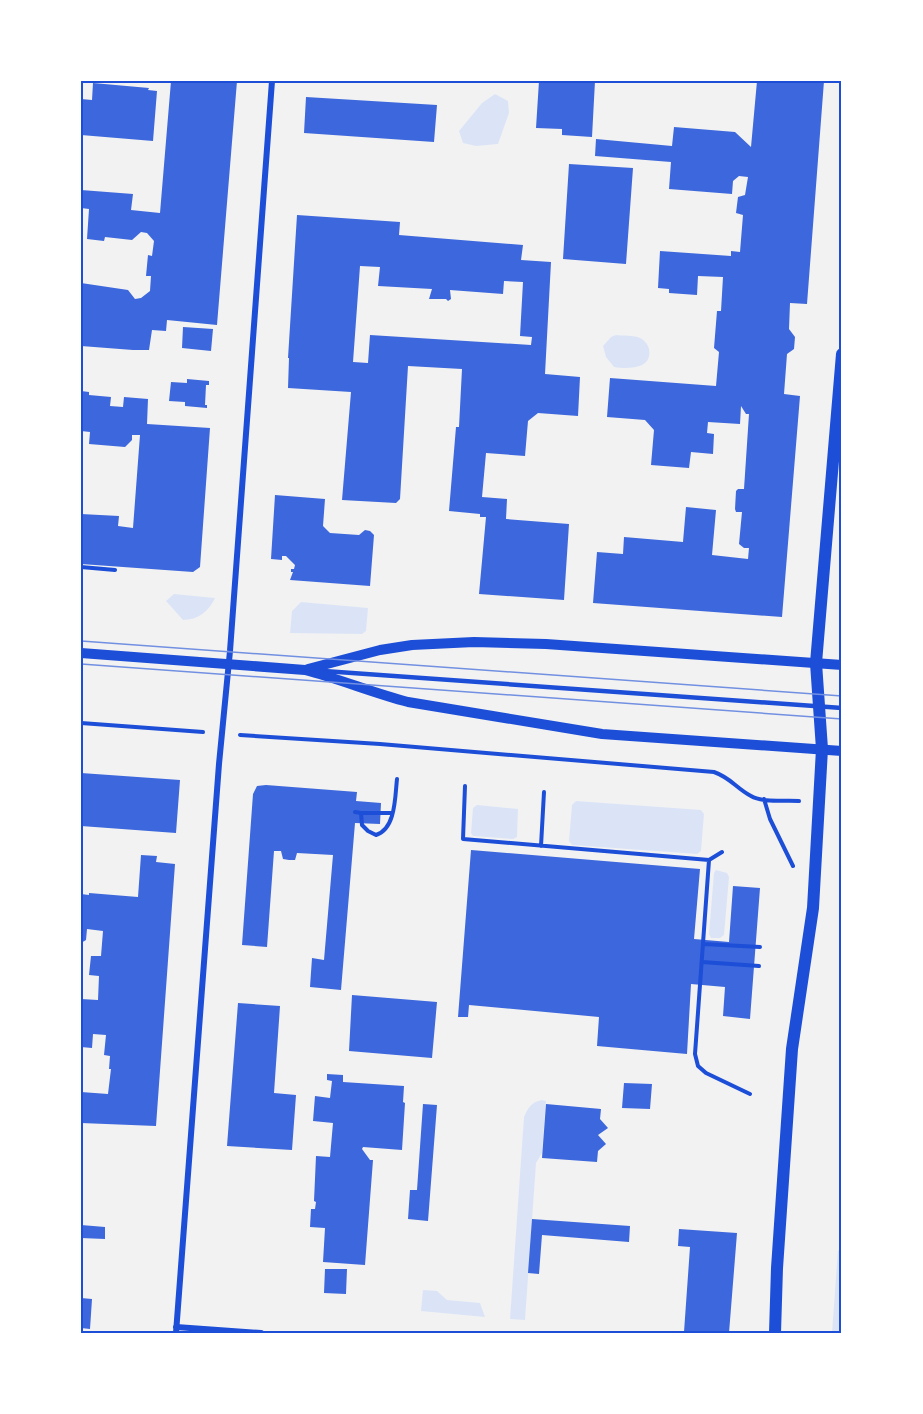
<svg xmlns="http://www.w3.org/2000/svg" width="923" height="1414" viewBox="0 0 923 1414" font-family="'Alegreya Sans',sans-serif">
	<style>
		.green { fill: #dbe4f7 }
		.building { fill: #3d67dc; fill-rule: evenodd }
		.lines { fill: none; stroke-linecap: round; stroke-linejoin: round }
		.path { stroke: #1d4ed8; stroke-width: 4 }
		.service { stroke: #1d4ed8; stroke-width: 4.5 }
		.minor { stroke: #1d4ed8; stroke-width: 6 }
		.tertiary { stroke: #1d4ed8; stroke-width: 10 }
		.secondary { stroke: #1d4ed8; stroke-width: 12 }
		.tram { stroke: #7290e2; stroke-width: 1.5 }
		.neatline { fill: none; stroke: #1d4ed8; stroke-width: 2 }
	</style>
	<rect width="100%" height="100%" fill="#f2f2f2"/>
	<!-- green -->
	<path class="green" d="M495 94 508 101 509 113 498 144 476 146 463 143 459 131 482 103Z
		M616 335C623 336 634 335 640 338 644 340 648 344 649 349 653 370 627 369 614 367L606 357 603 346 611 337Z
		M174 594 215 598C209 611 198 620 183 620L166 601Z
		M301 602 368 608 366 631 362 634 290 633 292 611Z
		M576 801 701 810 704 814 701 851 697 854 572 845 569 841 572 805Z
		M477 805 518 809 517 837 513 839 473 836 471 833 473 808Z
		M716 870 727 873 729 877 724 935 720 938H711L709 934 714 873Z
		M542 1100 546 1101 542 1153 536 1163 525 1320 510 1319 524 1117C528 1108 531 1102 542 1100Z
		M838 1250 842 1253V1332L832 1333Z
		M423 1290 437 1291 447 1300 480 1303 485 1317 421 1311Z"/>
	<!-- building -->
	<path class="building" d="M171 81H237L217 325 167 320 166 331 152 330 149 350H133L81 346V283L128 290 135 299 141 298 150 291 151 276H146L148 255 152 256 154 241 147 233 141 232 132 240 105 237 104 241 87 239 89 209 81 208V190L133 194 131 210 160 213Z
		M539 81H595L592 137 562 135V129L536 128Z
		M757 81H824L807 304 790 303 789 329 795 337 794 349 787 354 784 394 800 396 782 617 593 603 597 552 623 554 624 537 683 542 686 507 716 510 712 555 748 559 749 548H744L739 544 742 512H736L735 509 736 491 738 489H744L749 414H746L741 406 740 424 708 422 707 433 714 434 713 454 691 452 689 468 651 465 654 430 645 420 607 417 610 378 716 386 719 352 714 348 717 311H721L723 277 698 276 697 295 669 293V289L658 288 660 251 731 256V251L740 252 743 215 736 213 738 197 745 195 748 177 739 176 733 181 732 194 669 189 671 162 595 156 596 139 672 146 674 127 735 132 751 147Z
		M93 83 149 88 148 90 157 91 153 141 81 135V99L92 100Z
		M306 97 437 105 434 142 304 133Z
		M569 164 633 168 626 264 563 259Z
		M297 215 400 222 399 235 523 245 521 260 551 262 545 374 580 377 578 416 538 413 528 421 525 456 486 453 482 497 507 499 506 519 569 524 564 600 479 594 486 517H480V514L449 511 456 427H459L462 369 408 366 400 499 396 503 342 500 351 392 288 388 289 358H288ZM360 266 380 267 378 286 432 289 429 299H446L448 301 451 299 450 290 503 294 504 281 523 282 520 336 532 337 531 345 370 335 368 363 353 362Z
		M183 327 213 329 211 351 182 348Z
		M187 379 209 381V385H206L205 405H207V408L185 406V402L169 401 171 382 187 383Z
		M81 391 89 392V395L111 397 110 406 123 407 124 397 148 399 147 424 210 428 200 567 193 572 81 564V514L119 516 118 526 133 528 140 435H132V440L125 447 89 444 90 432 81 431Z
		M275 495 325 499 323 526 330 533 359 535 365 530 370 531 374 535 370 586 290 580 293 572H291V569H294L295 565 286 556H282V560L271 559Z
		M81 773 180 780 176 833 81 826Z
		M266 785 357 792 356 801 381 803 380 824 355 823 341 990 310 987 312 958 324 960 333 855 297 853 295 860H289L283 859 281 851H274L267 947 242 945 253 794 257 786Z
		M471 850 700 869 694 939 729 942 733 886 760 888 750 1019 723 1016 725 987 691 984 687 1054 597 1046 599 1017 469 1005 468 1017H458Z
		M141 855 157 856 156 862 175 864 156 1126 81 1123V1092L108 1094 111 1069H109L110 1056 104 1055 106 1035 93 1034 92 1048 81 1047V999L98 1000 99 976 89 975 91 956H101L103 931 87 929 86 940 81 943V894L89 895V893L138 897Z
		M352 995 437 1002 432 1058 349 1051Z
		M238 1003 280 1006 274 1093 296 1095 292 1150 227 1146Z
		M327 1074 343 1075V1082L404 1086 403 1102 405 1103 402 1150 363 1147 362 1149 370 1160H373L365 1265 323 1262 325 1228 310 1227 311 1209H315L316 1202 314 1201 316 1156 330 1157 333 1123 313 1121 315 1096 330 1098 332 1081 327 1080Z
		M624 1083 652 1084 650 1109 622 1108Z
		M423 1104 437 1105 428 1221 408 1219 410 1190H417Z
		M546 1104 601 1109 600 1119 608 1128 598 1135 606 1144 598 1151 597 1162 542 1158Z
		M532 1219 630 1226 629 1242 542 1235 539 1274 528 1273Z
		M81 1225 105 1227V1239L81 1238Z
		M679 1229 737 1233 729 1333 684 1332 690 1247 678 1246Z
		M325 1269H347L346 1294 324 1293Z
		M81 1298 92 1299 90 1329 81 1328Z"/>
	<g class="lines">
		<!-- path -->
		<path class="path" d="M81 567 115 570
			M81 723 203 732
			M240 735 380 744 714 772C731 778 736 788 751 796 763 803 785 800 799 801
			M465 786 463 839 709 860 722 852
			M764 799 770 819 793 866
			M355 812 361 813 362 825 368 831 376 835C396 829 395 796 397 779
			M361 813H392
			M541 846 544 792
			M709 860 695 1054 698 1066 706 1073 750 1094
			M704 944 760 947
			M702 962 759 966"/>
		<!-- service -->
		<path class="service" d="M324 671 842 708"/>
		<!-- minor -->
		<path class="minor" d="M176 1327 261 1333
			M176 1333 219 764 230 651 272 81"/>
		<!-- tertiary -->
		<path class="tertiary" d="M81 653 305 670C340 679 373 693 408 702L602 734 842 751
			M308 669 380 650 412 645 474 642 546 644 842 665"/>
		<!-- secondary -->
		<path class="secondary" d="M775 1333 777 1268 792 1049 813 908 822 749 816 663 842 354"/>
		<!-- tram -->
		<path class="tram" d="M81 641 842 696
			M81 664 842 719"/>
	</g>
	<!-- border -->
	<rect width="923" height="1414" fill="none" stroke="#ffffff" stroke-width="165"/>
	<rect x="82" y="82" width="758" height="1250" class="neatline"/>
</svg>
